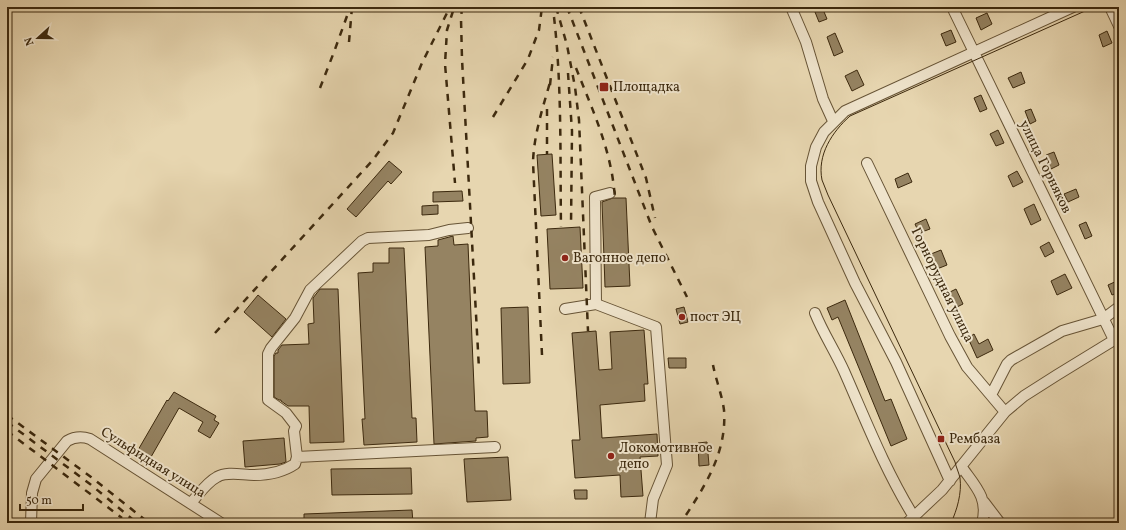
<svg xmlns="http://www.w3.org/2000/svg" width="1126" height="530" viewBox="0 0 1126 530" font-family="Vollkorn,serif">
	<style>
		.building { fill: #958362; stroke: #3c290e }
		.lines { fill: none; stroke-linecap: round; stroke-linejoin: round }
		.minor-casing { stroke: #675436; stroke-width: 12 }
		.minor { stroke: #efe4cc; stroke-width: 10 }
		.tram { stroke: #3c290e; stroke-width: 1 }
		.rail { stroke: #3c290e; stroke-width: 2.5; stroke-dasharray: 7 7; stroke-linecap: butt }
		.poi-dot { fill: #8f2418; stroke: #efe4cc; stroke-width: 1.5 }
		.labels { text-anchor: middle; dominant-baseline: central; stroke-width: 4; stroke-linejoin: round; paint-order: stroke }
		.poi-label { font-size: 14px; fill: #3c290e; stroke: #efe4cc; text-anchor: start }
		.street-label { font-size: 14px; fill: #3c290e; stroke: #efe4cc }
	</style>
	<rect width="100%" height="100%" fill="#e7d6b0"/>
	<filter id="stains"><feTurbulence type="fractalNoise" baseFrequency=".005" numOctaves="4"/><feColorMatrix values="0 0 0 0 .2 0 0 0 0 .09 0 0 0 0 .02 0 0 0 .5 -.17"/></filter>
	<radialGradient id="worn" r=".72"><stop offset=".6" stop-color="#630" stop-opacity="0"/><stop offset="1" stop-color="#630" stop-opacity=".3"/></radialGradient>
	<!-- building -->
	<path class="building" d="M813 7H822L827 19 819 22Z
		M987 13 992 24 981 30 976 18Z
		M951 30 956 42 946 46 941 34Z
		M1107 31 1112 43 1103 47 1099 35Z
		M835 33 843 52 834 56 827 37Z
		M857 70 864 85 852 91 845 76Z
		M1021 72 1025 83 1013 88 1008 78Z
		M981 95 987 109 980 112 974 98Z
		M1031 109 1036 121 1030 124 1025 111Z
		M998 130 1004 143 996 146 990 134Z
		M1054 152 1059 165 1051 169 1046 155Z
		M552 154 556 215 541 216 537 155Z
		M389 161 402 172 391 184 388 181 356 217 347 209Z
		M1017 171 1023 182 1013 187 1008 176Z
		M908 173 912 182 898 188 895 179Z
		M1076 189 1079 197 1068 202 1064 194Z
		M462 191 463 201 433 202V192Z
		M613 198H626L630 286 605 287 602 202Z
		M1034 204 1041 220 1031 225 1024 209Z
		M438 205V214L422 215V206Z
		M926 219 930 229 919 233 915 224Z
		M1086 222 1092 236 1085 239 1079 225Z
		M580 227 583 288 550 289 547 229Z
		M453 236 454 245 468 244 475 411H487L488 437 476 438V441L434 444 425 247 438 246V240Z
		M1049 242 1054 252 1045 257 1040 247Z
		M389 248H404L412 418H416L417 442 364 445 362 419H365L358 273 373 272V263H389Z
		M941 250 947 265 937 269 931 254Z
		M1065 274 1072 288 1057 295 1051 281Z
		M1119 280V292L1112 295 1108 285Z
		M320 289H338L344 442 310 443 309 406H288L281 401V400H279L274 397V356L276 353H278V350L282 345 309 344 308 324 314 323 313 298Z
		M956 289 963 304 955 308 948 293Z
		M258 295 286 319 272 337 244 312Z
		M845 300 885 401 891 399 907 439 891 446 838 317 832 320 827 308Z
		M528 307 530 383 503 384 501 308Z
		M684 307 688 322 680 324 676 309Z
		M644 330 648 384H644L645 401 600 405 602 438 657 434 658 456 640 457 643 496 621 497 620 475 575 478 572 440H580L572 333 596 331 599 370 612 369 610 332Z
		M974 334 979 344 988 339 993 350 977 358 968 338Z
		M668 358H686V368H669Z
		M174 392 216 416 214 420 219 423 210 438 198 431 203 422 179 408 147 464 134 457 167 400 168 401Z
		M284 438 286 462 280 464 245 467 243 441Z
		M707 442 709 465 699 466 698 443Z
		M508 457 511 500 467 502 464 459Z
		M411 468 412 494 332 495 331 469Z
		M574 490H587V499H575Z
		M412 510 413 523H304V514Z"/>
	<g class="lines">
		<!-- minor casing -->
		<g class="minor-casing">
			<path id="minor" d="M791 7 806 42 823 99 833 121
				M952 7 1114 340
				M1110 7 1119 26
				M867 163 950 336 967 367 1005 412
				M596 304 595 197 610 193
				M565 309 596 304 656 327 667 465 653 499 650 523
				M815 313C823 333 835 351 844 371 866 421 885 470 914 517
				M991 395 1007 364 1011 360 1062 331 1103 319 1119 307
				M297 457 294 431 296 426 286 413 268 400V354L271 348 295 318 310 290 362 241 368 238 429 235 449 230 468 228
				M961 466C975 486 989 498 982 523
				M950 481 896 362 855 283 818 202 811 181V166L816 147 824 132 845 111 1073 7
				M984 502 1000 523
				M191 503C198 495 207 482 217 477 227 471 242 475 254 475 268 475 283 472 295 464L297 457 495 447
				M31 523 32 493 36 479 67 441C74 437 81 436 90 439L221 523
				M907 523 942 490 1005 412 1024 396 1057 375 1119 337"/>
		</g>
		<!-- minor -->
		<use href="#minor" class="minor"/>
		<!-- tram -->
		<path class="tram" d="M951 523C957 510 962 493 960 478 959 473 956 467 955 462L828 195C826 190 824 185 822 180 817 155 832 132 850 116L1094 7"/>
		<!-- rail -->
		<path class="rail" d="M462 7 461 19 462 59 479 369
			M556 7 567 45 575 87 579 120 588 331
			M567 7 652 227 687 297
			M579 7 646 178 655 218
			M453 11 447 30 445 64 455 183
			M554 17C562 86 560 157 561 227
			M349 42 352 7
			M576 68C589 101 604 134 611 169 613 178 614 188 615 197
			M568 73 572 131 571 226
			M550 85 553 57
			M320 88 334 52 347 16
			M547 109V154
			M493 117 528 59 539 30 542 7
			M215 333 372 161 393 133 422 63 450 7
			M542 355 533 162C534 134 543 107 551 79
			M7 415 91 477 149 523
			M7 422 90 484 137 523
			M7 431 122 518
			M686 515C707 483 727 450 724 410 722 395 716 380 713 365"/>
	</g>
	<!-- markers -->
	<g class="poi-dot">
		<rect x="599" y="82" width="10" height="10" rx="2"/>
		<circle cx="565" cy="258" r="4"/>
		<circle cx="682" cy="317" r="4"/>
		<rect x="937" y="435" width="8" height="8" rx="2"/>
		<circle cx="611" cy="456" r="4"/>
	</g>
	<g class="labels">
		<!-- poi labels -->
		<g class="poi-label">
			<text x="613" y="87">Площадка</text>
			<text x="573" y="258">Вагонное депо</text>
			<text x="690" y="317">пост ЭЦ</text>
			<text x="949" y="439">Рембаза</text>
			<text x="619" y="448">Локомотивное<tspan x="619" dy="16">депо</tspan></text>
		</g>
		<!-- street labels -->
		<g class="street-label">
			<text transform="translate(1045 167) rotate(64)">улица Горняков</text>
			<text transform="translate(942 285) rotate(64)">Горнорудная улица</text>
			<text transform="translate(153 463) rotate(32)">Сульфидная улица</text>
		</g>
	</g>
	<!-- margin -->
	<rect width="1126" height="530" fill="none" stroke="#e7d6b0" stroke-width="24"/>
	<rect x="8" y="8" width="1110" height="514" fill="none" stroke="#3c290e" stroke-width="2"/>
	<rect x="12" y="12" width="1102" height="506" fill="none" stroke="#3c290e"/>
	<!-- north arrow -->
	<g transform="translate(38 38) rotate(249)" stroke="#efe4cc" stroke-width="3" paint-order="stroke">
	<path d="M0-3L7 15L0 10L-7 15Z" fill="#3c290e"/>
	<text y="-6" font-size="11" font-weight="bold" text-anchor="middle" fill="#3c290e">N</text>
	</g>
	<!-- scale -->
	<path d="M20 504v6h63v-6" fill="none" stroke="#3c290e" stroke-width="2"/>
	<text x="26" y="504" font-size="12" fill="#3c290e" stroke="#efe4cc" stroke-width="3" paint-order="stroke">50 m</text>
	<rect width="100%" height="100%" filter="url(#stains)"/>
	<rect width="100%" height="100%" fill="url(#worn)"/>
</svg>
